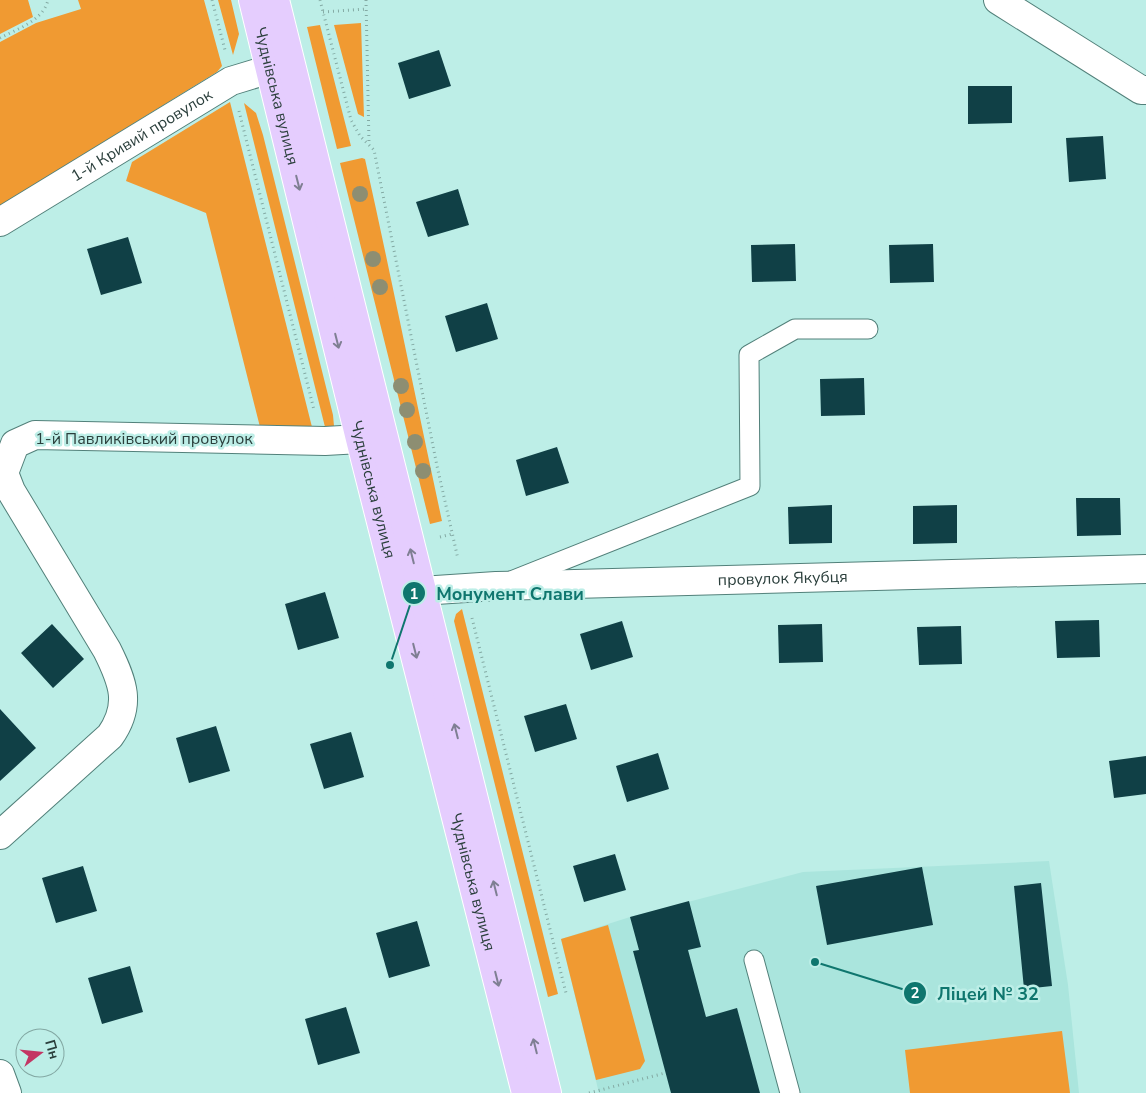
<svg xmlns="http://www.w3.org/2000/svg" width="1146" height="1093" viewBox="0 0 1146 1093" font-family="'Nunito Sans',sans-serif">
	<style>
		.built { fill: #aae5dd }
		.green { fill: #f09a32 }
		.building { fill: #104046 }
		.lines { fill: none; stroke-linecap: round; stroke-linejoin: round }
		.lane-casing { stroke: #52807a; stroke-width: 21 }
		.street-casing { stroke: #52807a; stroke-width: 30 }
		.primary-casing { stroke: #fff; stroke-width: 30 }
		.path { stroke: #84aaa4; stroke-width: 3; stroke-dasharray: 1 4; stroke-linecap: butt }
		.lane { stroke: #fff; stroke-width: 19 }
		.street { stroke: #fff; stroke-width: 28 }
		.primary { stroke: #e5cdfe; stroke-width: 28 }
		.tree { fill: #8d8e72 }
		.oneway { stroke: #7f7f93 }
		.labels { text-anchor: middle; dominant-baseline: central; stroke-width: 5; stroke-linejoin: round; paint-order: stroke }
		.street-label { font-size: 16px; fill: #2b3f3c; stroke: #bdeee7 }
		.leader { fill: none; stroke: #0f766e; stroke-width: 2 }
		.callout-dot { fill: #0f766e; stroke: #bdeee7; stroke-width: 2 }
		.mark-label { font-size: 15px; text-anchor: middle; font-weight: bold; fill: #fff }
		.callout-label { font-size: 18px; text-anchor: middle; font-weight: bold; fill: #0f766e; stroke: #bdeee7; stroke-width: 5; stroke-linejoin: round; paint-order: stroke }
	</style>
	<rect width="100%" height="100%" fill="#bdeee7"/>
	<!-- built -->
	<path class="built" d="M1049 861 1068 985 1079 1093H599L561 939 630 917 803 872Z"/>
	<!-- green -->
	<path class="green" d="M0 0H28L33 17 0 34Z
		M78 0H204L222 66 217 72 0 206V42L36 23 81 9Z
		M218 0H231L239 34 233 55Z
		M361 23 364 117 358 114 334 25Z
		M320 25 351 146 337 149 307 27Z
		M230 102 313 431H261L206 213 126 181 132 162Z
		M244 103 256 113 263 135 333 415 334 426 326 431Z
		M362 158 365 159C392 280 416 401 442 521L430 524 340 163Z
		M462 609 558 994 548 997 454 621 456 614Z
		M608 925 645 1061 640 1069 596 1080 561 939Z
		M1062 1031 1070 1093H910L905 1050Z"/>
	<!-- building -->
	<path class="building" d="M439 50 451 86 409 99 398 63Z
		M968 86H1012V123L968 124Z
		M1103 136 1106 179 1069 182 1066 138Z
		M458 189 469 225 428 237 416 202Z
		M128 237 142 283 101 295 87 249Z
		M795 244 796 281 752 282 751 245Z
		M933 244 934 282 890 283 889 245Z
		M487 303 498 339 456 352 445 316Z
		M864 378 865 415 821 416 820 379Z
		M557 447 569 483 526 496 516 460Z
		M1076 498H1120L1121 535 1077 536Z
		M832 505V543L789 544 788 507Z
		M957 505V543L913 544V506Z
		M325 592 339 638 298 650 285 604Z
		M1099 620 1100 657 1057 658 1055 621Z
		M622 621 633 657 591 670 580 634Z
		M52 624 84 659 53 688 21 653Z
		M822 624 823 662 779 663 778 625Z
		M961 626 962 664 919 665 917 627Z
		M566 704 577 739 535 752 524 716Z
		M0 709 36 748 0 781Z
		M216 726 230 771 189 783 176 738Z
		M351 732 364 777 324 789 310 744Z
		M658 753 669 789 627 802 616 766Z
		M1146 756V794L1114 798 1109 761Z
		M615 854 626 890 584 902 573 866Z
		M83 866 97 911 56 923 42 878Z
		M922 867 933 925 827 945 816 886Z
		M1041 883 1052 986 1024 989 1014 886Z
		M689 901 701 947 688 950 706 1017 737 1008 760 1093H671L633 951 639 950 630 917Z
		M417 921 430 966 389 978 376 933Z
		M130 966 143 1012 102 1024 88 978Z
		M346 1007 360 1053 318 1065 305 1019Z"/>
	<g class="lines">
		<!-- lane casing -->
		<g class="lane-casing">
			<path id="lane" d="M511 581 750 486 749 355 795 329H868
				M754 960 790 1093"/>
		</g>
		<!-- street casing -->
		<g class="street-casing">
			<g id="street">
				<path d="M998 0 1141 90H1146"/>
				<path id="s1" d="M0 222 231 81 290 63"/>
				<path id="s2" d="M421 591 496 586 1146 569"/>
				<path d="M0 835 110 736C132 705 123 682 107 650L11 491 4 473 15 444 35 435 325 441 360 439"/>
				<path d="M0 1074 7 1093"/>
			</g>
		</g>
		<!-- primary casing -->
		<g class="primary-casing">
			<g id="primary">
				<path id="s3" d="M253 0 360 439 526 1093"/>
				<path d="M275 0 547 1093"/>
			</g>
		</g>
		<!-- path -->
		<path class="path" d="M212 0 225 50
			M320 0 351 120 360 136 374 150 437 466 458 559
			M366 0 369 144
			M323 12 366 9
			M0 38C17 29 43 21 48 0
			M239 111 314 410
			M440 537 452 534
			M472 618 566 993
			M589 1093 665 1073"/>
		<!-- lane -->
		<use href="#lane" class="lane"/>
		<!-- street -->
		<use href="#street" class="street"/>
		<!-- primary -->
		<use href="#primary" class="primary"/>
	</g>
	<!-- trees -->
	<g class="tree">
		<circle cx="360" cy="194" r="8"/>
		<circle cx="373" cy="259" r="8"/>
		<circle cx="380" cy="287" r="8"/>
		<circle cx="401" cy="386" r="8"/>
		<circle cx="407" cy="410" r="8"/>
		<circle cx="415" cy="442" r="8"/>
		<circle cx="423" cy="471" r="8"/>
	</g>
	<!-- one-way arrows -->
	<defs><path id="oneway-shaft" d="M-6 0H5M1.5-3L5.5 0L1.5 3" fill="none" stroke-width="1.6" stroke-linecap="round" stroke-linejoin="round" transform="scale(1.25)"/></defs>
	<g class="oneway">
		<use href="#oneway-shaft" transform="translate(298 183) rotate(76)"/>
		<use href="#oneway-shaft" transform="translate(337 341) rotate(76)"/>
		<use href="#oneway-shaft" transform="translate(412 556) rotate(-104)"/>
		<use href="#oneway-shaft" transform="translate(415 651) rotate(76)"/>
		<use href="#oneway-shaft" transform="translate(456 731) rotate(-104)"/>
		<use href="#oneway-shaft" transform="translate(495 888) rotate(-104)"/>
		<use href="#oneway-shaft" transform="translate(497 979) rotate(76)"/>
		<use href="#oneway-shaft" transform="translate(535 1046) rotate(-104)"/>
	</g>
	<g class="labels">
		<!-- street labels -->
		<g class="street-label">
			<text stroke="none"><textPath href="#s3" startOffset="99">Чуднівська вулиця</textPath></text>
			<text stroke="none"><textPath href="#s1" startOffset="166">1-й Кривий провулок</textPath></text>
			<text x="144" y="439">1-й Павликівський провулок</text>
			<text stroke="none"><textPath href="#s3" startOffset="504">Чуднівська вулиця</textPath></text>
			<text stroke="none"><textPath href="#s2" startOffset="362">провулок Якубця</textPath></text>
			<text stroke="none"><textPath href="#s3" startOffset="909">Чуднівська вулиця</textPath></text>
		</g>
	</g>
	<!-- callouts -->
	<path class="leader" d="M390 665L414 593M815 962L915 993"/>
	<g class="callout-dot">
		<circle cx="390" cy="665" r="5"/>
		<circle cx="815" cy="962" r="5"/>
		<circle cx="414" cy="593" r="12"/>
		<circle cx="915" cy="993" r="12"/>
	</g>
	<g class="mark-label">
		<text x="414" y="599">1</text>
		<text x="915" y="998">2</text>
	</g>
	<g class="callout-label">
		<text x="510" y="600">Монумент Слави</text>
		<text x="988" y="1000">Ліцей № 32</text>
	</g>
	<!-- north arrow -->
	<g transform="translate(40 1053) rotate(74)"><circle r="24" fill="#bdeee7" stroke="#83a8a3"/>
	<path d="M0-4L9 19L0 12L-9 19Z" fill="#c33664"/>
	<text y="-8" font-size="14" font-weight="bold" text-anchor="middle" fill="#2b3f3c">Пн</text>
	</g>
</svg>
